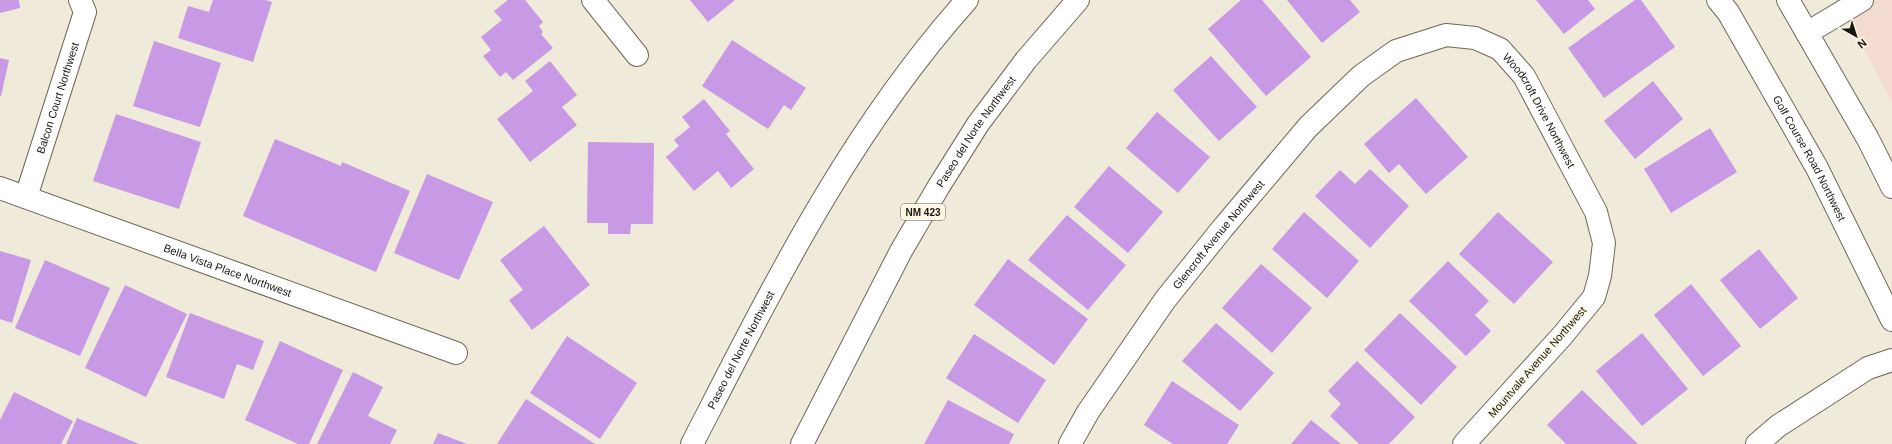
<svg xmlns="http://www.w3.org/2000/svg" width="1892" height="444" viewBox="0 0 1892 444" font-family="Arial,sans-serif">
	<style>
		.commercial { fill: #f3dbd0 }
		.building { fill: #c899e4 }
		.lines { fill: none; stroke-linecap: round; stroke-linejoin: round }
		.minor-casing { stroke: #6d695a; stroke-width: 24 }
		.major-casing { stroke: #6d695a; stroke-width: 24 }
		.minor { stroke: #fff; stroke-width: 22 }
		.major { stroke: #fff; stroke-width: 22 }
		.labels { text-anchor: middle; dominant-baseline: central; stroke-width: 3.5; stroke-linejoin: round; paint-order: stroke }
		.shield { fill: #fdf8e6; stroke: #5d5a51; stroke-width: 1 }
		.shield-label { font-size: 10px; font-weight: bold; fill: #191711 }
		.street-label { font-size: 11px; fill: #191711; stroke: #fdf8e6 }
	</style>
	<rect width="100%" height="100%" fill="#efead9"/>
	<!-- commercial -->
	<path class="commercial" d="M1835 0H1892V101L1869 59Z"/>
	<!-- building -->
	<path class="building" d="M0 0H19L20 8 0 13Z
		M213 0H265L272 2 253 62 178 38 188 6 209 12Z
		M508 0H525L543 22 539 26 543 32 541 34 553 48 513 80 506 72 500 77 483 56 491 50 481 37 502 20 494 11Z
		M690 0H735L708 22Z
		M1241 0H1262L1311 57 1266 96 1208 29Z
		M1287 0H1350L1360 12 1322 43Z
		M1536 0H1588L1595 9 1564 34Z
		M1635 0H1641L1675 47 1604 98 1568 48Z
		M732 40 806 88 791 110 784 105 768 129 702 86Z
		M154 41 221 63 200 127 133 106Z
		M1211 56 1257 107 1219 141 1173 90Z
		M0 58 9 60 1 96H0Z
		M550 61 577 95 562 107 577 125 530 162 497 119 533 91 525 81Z
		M1653 81 1683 119 1635 159 1604 121Z
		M1416 98 1468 157 1426 194 1399 164 1389 173 1364 144Z
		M704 99 730 131 726 134 754 169 731 188 718 171 694 191 666 157 679 146 674 140 690 127 682 117Z
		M1157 112 1210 157 1178 193 1126 148Z
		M116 114 201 142 179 209 93 181Z
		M1710 128 1737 172 1671 213 1644 169Z
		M275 139 341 166 342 162 410 191 376 272 243 216Z
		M588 142 654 143 653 224H631L630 234H608V223H587Z
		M1109 166 1163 212 1128 253 1074 207Z
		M1370 169 1409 206 1370 248 1315 196 1340 170 1355 184Z
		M427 174 493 202 459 280 394 253Z
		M1304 212 1359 261 1327 298 1272 249Z
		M1498 212 1553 262 1514 304 1459 254Z
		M1067 215 1126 265 1088 310 1028 260Z
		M544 226 590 285 532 330 509 300 523 290 500 260Z
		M1759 249 1798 298 1760 329 1720 280Z
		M0 251 31 260 12 323 0 319Z
		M1008 259 1088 319 1054 365 974 305Z
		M45 260 110 288 80 356 15 328Z
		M1448 261 1489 301 1475 315 1491 331 1466 356 1409 301Z
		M1261 264 1312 308 1272 353 1222 308Z
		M1691 284 1741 346 1703 376 1654 315Z
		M125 285 187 314 146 397 85 368Z
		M190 313 264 341 253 370 237 364 224 399 166 377Z
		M1400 313 1457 367 1421 405 1364 350Z
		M1216 323 1274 373 1240 411 1182 361Z
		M1642 333 1688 389 1642 426 1596 371Z
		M974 334 1046 380 1018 423 946 378Z
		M567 336 637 383 600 439 530 393Z
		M280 341 343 370 309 444H298L245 420Z
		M1357 361 1415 417 1389 444H1359L1330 416 1341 404 1328 391Z
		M353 372 383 387 368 416 397 430 390 444H317Z
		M1172 381 1239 425 1227 444H1173L1144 425Z
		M1582 390 1638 444H1566L1547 425Z
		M14 392 73 421 61 444H0V420Z
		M526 399 595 444H497Z
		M948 400 1014 434 1009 444H924Z
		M77 418 139 444H66Z
		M1311 420 1341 444H1291Z
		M438 433 467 444H433Z"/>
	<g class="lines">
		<!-- minor casing -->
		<g class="minor-casing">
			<g id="minor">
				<path d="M593 0 637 55"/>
				<path d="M1807 33 1862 0"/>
				<path id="s1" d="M0 188 456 353"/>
				<path id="s2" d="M26 197 85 12 80 0"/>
				<path id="s3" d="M1070 444 1088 412 1165 300 1222 229 1308 127 1361 76 1396 51 1446 35 1475 38 1500 49 1524 76 1596 212 1604 243 1600 276 1594 297 1562 336 1464 444"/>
				<path d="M1757 444 1778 426 1868 368 1892 360"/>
			</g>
		</g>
		<!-- major casing -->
		<g class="major-casing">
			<g id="major">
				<path id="s4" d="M1718 0 1728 12 1817 168 1892 320"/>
				<path d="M1788 0 1868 139 1892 187"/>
				<path id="s5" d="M692 444C773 287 848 133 967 0"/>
				<path id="s6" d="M802 444 901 251 939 186 978 124 1026 60 1078 0"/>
			</g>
		</g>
		<!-- minor -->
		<use href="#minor" class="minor"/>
		<!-- major -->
		<use href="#major" class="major"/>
	</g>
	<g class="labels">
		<!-- shield labels -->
		<rect class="shield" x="901" y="204" width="44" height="16" rx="3"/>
		<g class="shield-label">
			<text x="923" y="212">NM 423</text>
		</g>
		<!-- street labels -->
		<g class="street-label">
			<text stroke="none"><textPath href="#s2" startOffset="104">Balcon Court Northwest</textPath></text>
			<text stroke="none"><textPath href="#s3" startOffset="696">Woodcroft Drive Northwest</textPath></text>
			<text stroke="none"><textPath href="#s6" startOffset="358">Paseo del Norte Northwest</textPath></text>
			<text stroke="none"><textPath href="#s4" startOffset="183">Golf Course Road Northwest</textPath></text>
			<text stroke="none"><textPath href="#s3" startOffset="257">Glencroft Avenue Northwest</textPath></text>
			<text stroke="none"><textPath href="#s1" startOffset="242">Bella Vista Place Northwest</textPath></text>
			<text stroke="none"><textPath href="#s5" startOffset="106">Paseo del Norte Northwest</textPath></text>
			<text transform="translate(1537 362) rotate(-49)">Mountvale Avenue Northwest</text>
		</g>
	</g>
	<!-- north arrow -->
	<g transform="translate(1856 36) rotate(141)" stroke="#fdf8e6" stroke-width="3" paint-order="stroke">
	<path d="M0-3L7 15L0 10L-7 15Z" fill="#191711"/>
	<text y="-6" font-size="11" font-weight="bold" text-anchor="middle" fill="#191711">N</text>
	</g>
</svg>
